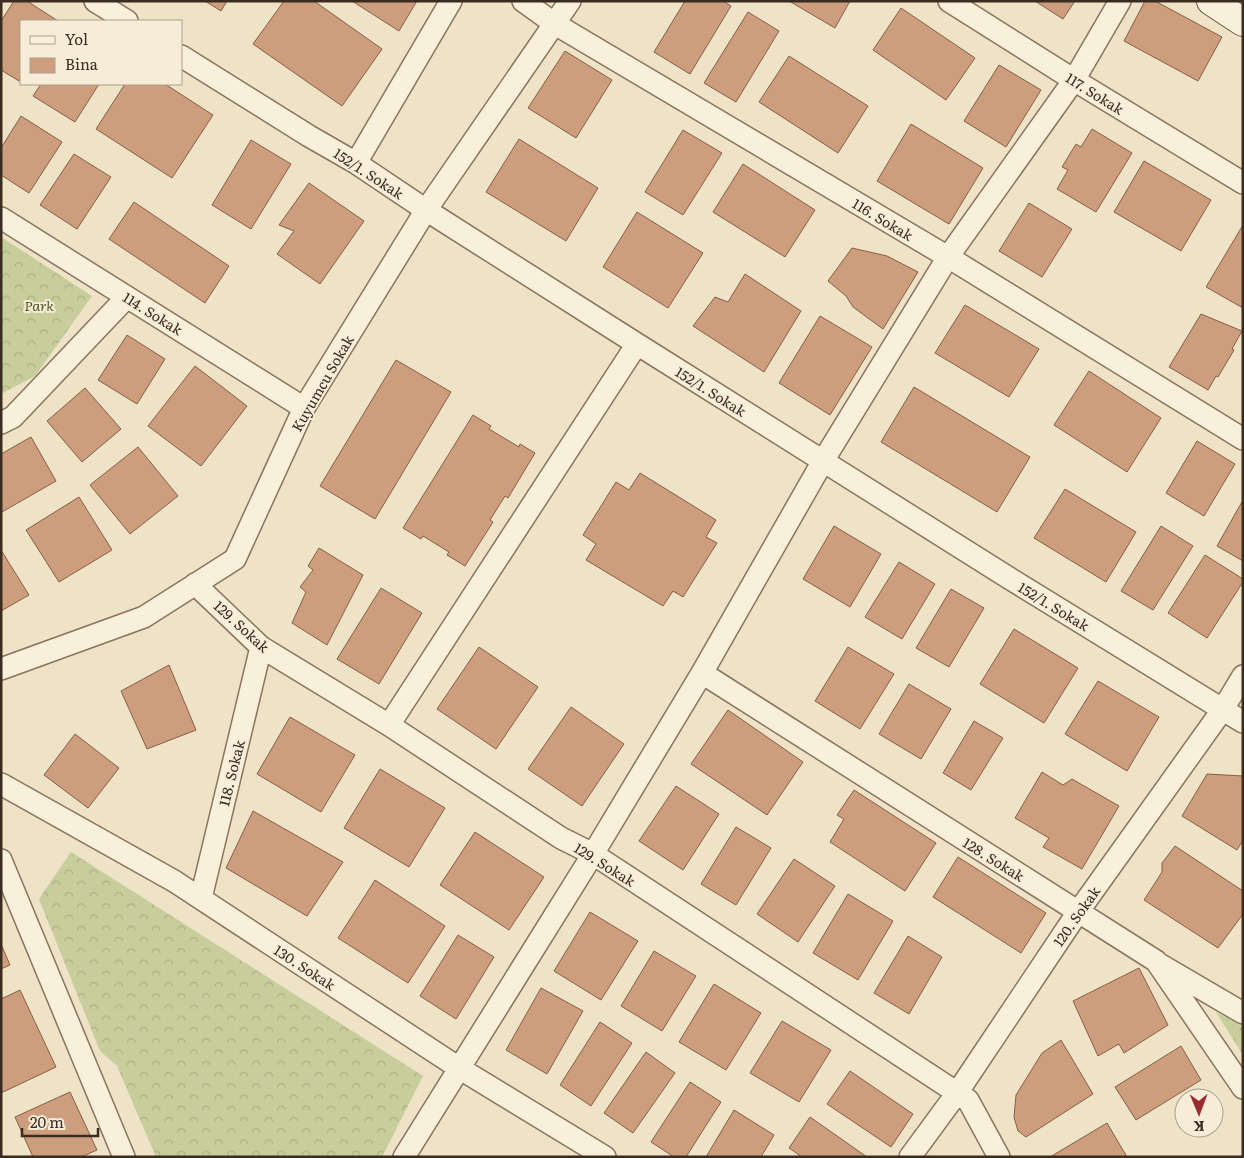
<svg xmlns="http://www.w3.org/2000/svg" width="1244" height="1158" viewBox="0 0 1244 1158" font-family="Literata,serif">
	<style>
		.forest { fill: url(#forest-crowns) }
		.building { fill: #cc9e7e; stroke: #895e43 }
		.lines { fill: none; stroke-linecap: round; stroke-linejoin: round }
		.street-casing { stroke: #8a745d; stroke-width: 24 }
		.secondary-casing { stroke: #6c5540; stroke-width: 30 }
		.street { stroke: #f9f0db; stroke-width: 21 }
		.secondary { stroke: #f9f0db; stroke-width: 28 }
		.labels { text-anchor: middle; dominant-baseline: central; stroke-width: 4; stroke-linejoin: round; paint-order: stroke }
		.street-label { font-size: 14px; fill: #3a2d20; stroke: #f6ecd7 }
		.park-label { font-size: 14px; font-style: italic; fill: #4b5727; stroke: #f6ecd7 }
	</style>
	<defs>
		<pattern id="forest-crowns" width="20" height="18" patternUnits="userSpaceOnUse" patternTransform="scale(1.25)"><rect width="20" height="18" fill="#c7cd9b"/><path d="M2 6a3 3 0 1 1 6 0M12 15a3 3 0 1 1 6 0" fill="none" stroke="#acb085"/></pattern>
	</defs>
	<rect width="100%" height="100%" fill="#eee2c7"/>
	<!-- forest -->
	<path class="forest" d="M1 237 92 296 35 376 1 394Z
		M71 852 423 1076 382 1157H156L117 1066 100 1051 39 899Z
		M1216 1012 1243 1027V1055Z"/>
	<!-- building -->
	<path class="building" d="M14 1H27L58 21H21V77L19 81 1 70V21Z
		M205 1H227L221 11Z
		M284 1H314L382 49 342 106 253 44Z
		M352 1H417L399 31Z
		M685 1H723L731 6 690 74 654 52Z
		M789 1H850L835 28Z
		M1035 1H1075L1063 19Z
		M1145 1H1155L1222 37 1198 81 1124 41Z
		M901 8 975 58 946 100 873 50Z
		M748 12 779 31 736 102 704 83Z
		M565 51 612 80 576 138 528 108Z
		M789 56 868 106 838 153 759 102Z
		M999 65 1041 90 1006 147 964 121Z
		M41 84H99L75 122 33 96Z
		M125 84H165L213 115 172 178 96 129Z
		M21 116 62 142 29 193 1 175V148Z
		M911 124 983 168 949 224 877 181Z
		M1092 129 1132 153 1096 212 1057 189 1068 170 1062 167 1076 144 1081 147Z
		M683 130 722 153 683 215 645 192Z
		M519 139 598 188 566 241 486 192Z
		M251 140 291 164 251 229 212 205Z
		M74 154 111 177 77 229 40 205Z
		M1144 161 1211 200 1181 251 1114 212Z
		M743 164 815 210 785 257 713 212Z
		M309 183 364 221 320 284 277 254 294 231 279 225Z
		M134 202 229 266 205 303 109 239Z
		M1029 203 1072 229 1042 277 999 251Z
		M637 212 703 253 668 308 603 267Z
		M1243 225V308L1206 287Z
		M852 248 887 256 918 272 883 329 853 307 846 296 828 281Z
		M745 274 801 311 764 372 693 326 715 297 728 302Z
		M965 305 1039 349 1009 397 935 353Z
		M1201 314 1242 331 1232 349 1234 350 1218 377 1216 376 1208 390 1169 367Z
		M820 316 872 347 830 415 779 383Z
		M127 335 165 359 137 404 98 380Z
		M396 360 451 392 375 519 320 486Z
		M195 366 247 406 201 466 148 426Z
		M1089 371 1161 418 1127 472 1054 425Z
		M914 387 1030 457 997 512 881 442Z
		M85 388 121 429 82 462 47 421Z
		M473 415 491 426 489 429 519 447 520 444 535 453 508 498 505 496 490 520 493 522 465 566 447 555 449 552 423 536 421 539 403 528Z
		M31 437 56 481 2 512 1 509V454Z
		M1197 441 1235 464 1204 516 1166 493Z
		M138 447 178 496 130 534 90 485Z
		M640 473 716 520 706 537 717 543 683 597 673 591 663 606 586 560 596 544 583 535 616 482 629 490Z
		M1065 489 1136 532 1106 582 1034 538Z
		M79 497 112 550 59 582 26 530Z
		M1243 500V561L1217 546Z
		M834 526 881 554 850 607 803 579Z
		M1161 526 1193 546 1153 610 1121 591Z
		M319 548 363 575 327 645 292 623 306 592 300 587 313 570 308 566Z
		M1 550 29 595 1 611Z
		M1205 555 1243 579V582L1207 638 1168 613Z
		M899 562 935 584 902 639 865 617Z
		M381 588 422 613 379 684 337 659Z
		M951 589 984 608 949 667 916 648Z
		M1014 629 1078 668 1044 723 980 684Z
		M479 647 538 687 496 749 437 709Z
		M848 647 894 674 860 729 815 701Z
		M169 665 196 730 147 749 121 691Z
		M1098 681 1159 717 1127 771 1065 734Z
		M909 684 951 709 921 759 879 734Z
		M571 707 624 744 582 806 528 769Z
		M728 710 803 762 767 815 691 764Z
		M290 717 355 755 321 812 257 774Z
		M974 721 1003 738 971 790 943 773Z
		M75 734 119 768 88 808 44 775Z
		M380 769 445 808 409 867 344 828Z
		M1042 772 1063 785 1072 779 1119 806 1082 869 1043 847 1049 838 1015 818Z
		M1207 774 1243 776V840L1237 850 1182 816Z
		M676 786 719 814 683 870 639 841Z
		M854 790 936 843 905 891 830 842 844 819 837 815Z
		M253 811 343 862 307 916 226 868Z
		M736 827 771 848 736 905 701 884Z
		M475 832 544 877 509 930 440 885Z
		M1175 846 1243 891V914L1218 948 1144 900 1162 872V863Z
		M958 857 1046 913 1021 953 933 897Z
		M794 859 835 886 798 942 757 914Z
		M375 880 445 926 408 983 338 938Z
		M848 894 893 921 858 980 813 953Z
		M590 912 638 941 601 1000 554 971Z
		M458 935 494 957 456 1019 420 996Z
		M908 936 942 957 909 1014 874 993Z
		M1 944 10 965 1 969Z
		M654 951 696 976 662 1031 621 1006Z
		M1139 968 1168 1025 1124 1053 1119 1044 1098 1056 1073 1001Z
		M714 984 761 1013 726 1070 679 1042Z
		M541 988 583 1011 547 1074 506 1050Z
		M20 990 56 1067 1 1093V999Z
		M782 1021 831 1050 799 1102 750 1073Z
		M600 1022 632 1043 591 1106 560 1085Z
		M1061 1040 1093 1094 1026 1137 1018 1131 1014 1117 1016 1095 1042 1053Z
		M1181 1046 1201 1080 1136 1120 1115 1087Z
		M646 1052 675 1073 633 1133 604 1113Z
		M850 1071 913 1114 891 1147 827 1104Z
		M690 1082 721 1102 686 1157H674L651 1142Z
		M70 1092 97 1150 81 1157H33L15 1117Z
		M734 1110 774 1135 761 1157H706Z
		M810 1117 867 1157H802L789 1148Z
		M1107 1123 1127 1157H1050Z"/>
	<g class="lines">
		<!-- street casing -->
		<g class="street-casing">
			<path id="street" d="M95 1 127 21
				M523 1 555 24 948 257 1243 439
				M949 1 1074 80 1243 183
				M181 56 309 136 356 163 426 210 637 344 1009 578 1243 722
				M356 163 451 1
				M1 218 304 408
				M1 423 13 417 127 297
				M195 584 261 647 389 725 561 838 593 854 968 1100 999 1157
				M1 669 144 617 235 559 304 408 426 210 570 1
				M702 673 1156 961 1243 1088
				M389 725 637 344
				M1 784 174 881 459 1068 605 1157
				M1 860 124 1157
				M201 898 261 647
				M1161 965 1243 1013
				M404 1157 593 854 702 673 823 461 948 257 1074 80 1120 1
				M910 1157 957 1093 1078 912 1223 709 1243 676"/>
		</g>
		<!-- secondary casing -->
		<g class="secondary-casing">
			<path id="secondary" d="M1211 1 1243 22"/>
		</g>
		<!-- street -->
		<use href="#street" class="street"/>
		<!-- secondary -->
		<use href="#secondary" class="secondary"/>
	</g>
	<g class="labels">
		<!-- street labels -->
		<g class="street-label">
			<text transform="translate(1095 93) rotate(32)">117. Sokak</text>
			<text transform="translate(369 173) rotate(33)">152/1. Sokak</text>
			<text transform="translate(883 219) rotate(31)">116. Sokak</text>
			<text transform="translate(153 313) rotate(32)">114. Sokak</text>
			<text transform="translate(322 383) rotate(-60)">Kuyumcu Sokak</text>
			<text transform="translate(711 391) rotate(32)">152/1. Sokak</text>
			<text transform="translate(1054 606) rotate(31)">152/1. Sokak</text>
			<text transform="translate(242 626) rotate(42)">129. Sokak</text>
			<text transform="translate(231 773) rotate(-76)">118. Sokak</text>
			<text transform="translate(994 859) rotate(32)">128. Sokak</text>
			<text transform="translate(605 864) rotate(32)">129. Sokak</text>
			<text transform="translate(1076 916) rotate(-55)">120. Sokak</text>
			<text transform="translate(305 967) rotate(33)">130. Sokak</text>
		</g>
		<!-- park labels -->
		<g class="park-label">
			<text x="39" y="305">Park</text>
		</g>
	</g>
	<!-- border -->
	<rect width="1244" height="1158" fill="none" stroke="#3a2d20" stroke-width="5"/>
	<!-- legend -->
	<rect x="20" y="20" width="162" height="65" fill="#f6ecd7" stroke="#aba08e"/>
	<rect x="30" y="36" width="25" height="8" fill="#f9f0db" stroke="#aba08e"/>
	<text x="65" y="45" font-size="15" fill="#3a2d20">Yol</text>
	<rect x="30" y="58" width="25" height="15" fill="#cc9e7e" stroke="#aba08e"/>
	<text x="65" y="70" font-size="15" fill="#3a2d20">Bina</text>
	<!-- north arrow -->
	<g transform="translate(1199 1113) rotate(179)"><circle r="24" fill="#f6ecd7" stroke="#aba08e"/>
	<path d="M0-4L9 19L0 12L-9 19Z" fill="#982d2f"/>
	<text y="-8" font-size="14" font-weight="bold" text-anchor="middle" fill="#3a2d20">K</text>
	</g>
	<!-- scale -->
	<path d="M22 1128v8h76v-8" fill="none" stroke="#3a2d20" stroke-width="2.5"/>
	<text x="30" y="1128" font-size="15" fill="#3a2d20" stroke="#f6ecd7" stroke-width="4" paint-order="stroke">20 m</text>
</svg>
